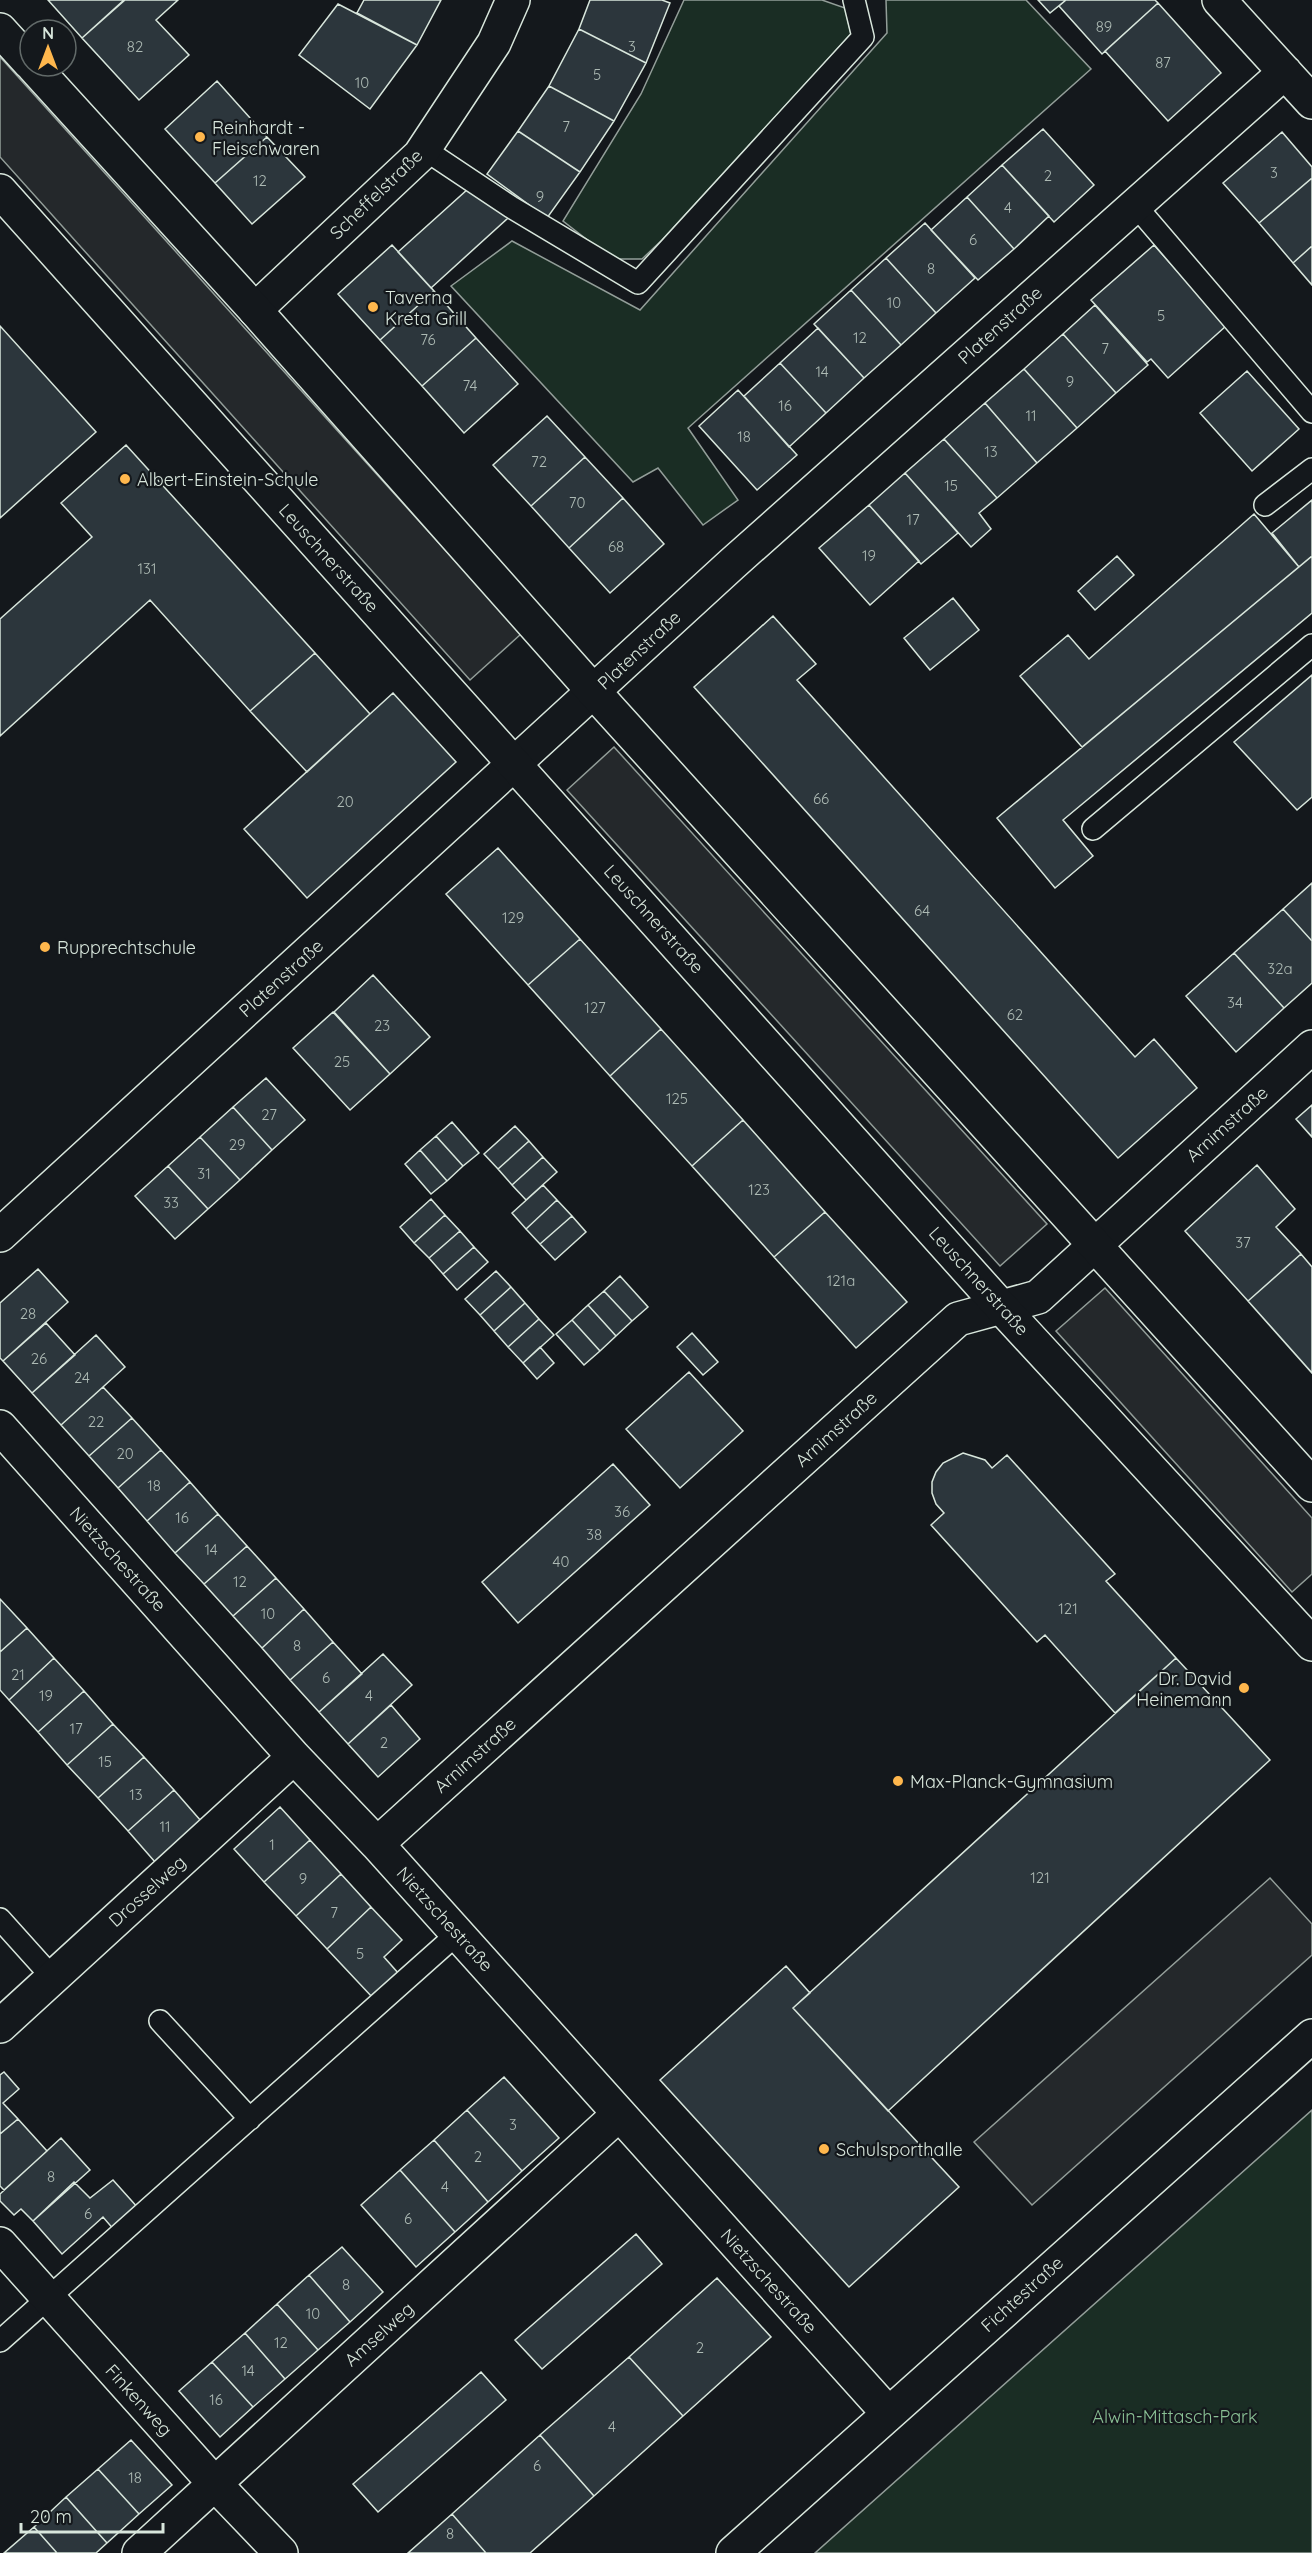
<svg xmlns="http://www.w3.org/2000/svg" width="1312" height="2553" viewBox="0 0 1312 2553" font-family="Quicksand,sans-serif">
	<style>
		.green { fill: #1a2d24; stroke: #939e99; stroke-width: 1.5 }
		.parking { fill: #24282b; stroke: #939e99; stroke-width: 1.5 }
		.building { fill: #2c363c; stroke: #d8e6dc; stroke-width: 1.5 }
		.lines { fill: none; stroke-linecap: round; stroke-linejoin: round }
		.service-casing { stroke: #d8e6dc; stroke-width: 24 }
		.minor-casing { stroke: #d8e6dc; stroke-width: 36 }
		.tertiary-casing { stroke: #d8e6dc; stroke-width: 36 }
		.service { stroke: #14181c; stroke-width: 21 }
		.minor { stroke: #14181c; stroke-width: 33 }
		.tertiary { stroke: #14181c; stroke-width: 33 }
		.poi-dot { fill: #ffb74d; stroke: #14181c; stroke-width: 2 }
		.labels { text-anchor: middle; dominant-baseline: central; stroke-width: 4.5; stroke-linejoin: round; paint-order: stroke }
		.number-label { font-size: 15px; fill: #adbab4 }
		.poi-label { font-size: 18px; fill: #d8e6dc; stroke: #14181c; text-anchor: start }
		.street-label { font-size: 18px; fill: #d8e6dc; stroke: #14181c }
		.park-label { font-size: 18px; fill: #8ac095; stroke: #14181c }
	</style>
	<rect width="100%" height="100%" fill="#14181c"/>
	<!-- green -->
	<path class="green" d="M684 0H822L845 8 851 34 662 240 642 259H612L563 221 641 94Z
		M886 0H1026L1091 69 688 428 738 500 703 525 658 468 633 482 451 286 512 241 640 310 887 33Z
		M1312 2110V2553H815Z"/>
	<!-- parking -->
	<path class="parking" d="M0 57 521 634 470 680 0 157Z
		M614 747 1047 1224 1000 1266 567 790Z
		M1105 1288 1312 1518V1574L1292 1592 1056 1331Z
		M1270 1878 1312 1924V1955L1032 2205 974 2142Z"/>
	<!-- building -->
	<path class="building" d="M48 0H124L82 38Z
		M125 0H178L156 20 189 55 139 100 82 38Z
		M364 0H441L417 45 357 13Z
		M590 0H662L670 3 646 63 579 29Z
		M1038 0H1066L1050 13Z
		M1066 0H1155L1158 3 1102 54 1059 6Z
		M1158 3 1221 73 1168 121 1105 51Z
		M338 4 417 45 370 109 299 55Z
		M579 29 646 63 614 121 549 86Z
		M217 81 267 137 215 183 165 129Z
		M549 86 614 121 580 172 518 131Z
		M1043 129 1094 185 1054 222 1002 165Z
		M518 131 580 172 547 218 487 174Z
		M1282 132 1312 167V178L1259 223 1223 183Z
		M267 137 305 177 252 224 215 183Z
		M1002 165 1049 216 1014 249 967 197Z
		M1312 178V246L1293 263 1259 223Z
		M468 189 508 218 431 288 398 252Z
		M967 197 1014 249 978 280 931 230Z
		M925 223 975 278 936 313 886 258Z
		M392 245 434 291 380 340 338 294Z
		M1154 245 1226 326 1168 378 1151 359 1147 362 1091 300Z
		M1312 246V285L1293 263Z
		M886 258 936 313 901 345 851 290Z
		M851 290 901 345 864 378 814 324Z
		M434 291 476 338 422 386 380 340Z
		M1095 305 1148 365 1116 393 1063 334Z
		M0 326 96 432 0 518Z
		M818 328 864 378 826 413 780 363Z
		M1063 334 1116 393 1077 428 1024 369Z
		M476 338 518 384 464 433 422 386Z
		M780 363 826 413 789 447 744 396Z
		M1024 369 1077 428 1037 463 985 403Z
		M1247 371 1299 429 1252 471 1200 413Z
		M738 390 797 455 757 490 699 426Z
		M985 403 1037 463 997 498 944 439Z
		M547 416 585 457 531 506 493 465Z
		M944 439 997 498 979 513 991 529 971 547 905 473Z
		M126 445 315 653 250 711 150 600 0 736V619L92 537 61 503Z
		M585 457 623 498 569 548 531 506Z
		M905 473 958 533 921 564 869 505Z
		M623 498 664 544 610 593 569 548Z
		M1312 500V556L1299 567 1272 533Z
		M869 505 919 561 870 605 819 548Z
		M1254 514 1299 567 1082 747 1020 676 1068 635 1089 659Z
		M1117 556 1134 575 1095 610 1078 591Z
		M1312 556V613L1063 820 1093 856 1055 888 997 818Z
		M953 598 979 630 930 670 904 638Z
		M773 616 816 664 797 680 1135 1057 1154 1039 1197 1088 1118 1158 694 687Z
		M315 653 370 714 307 772 250 711Z
		M1312 675V797L1297 810 1234 742Z
		M393 693 456 762 307 898 244 829Z
		M498 848 580 939 528 985 446 894Z
		M1312 883V941L1283 909Z
		M1283 909 1312 941V983L1284 1008 1234 953Z
		M580 939 661 1029 610 1076 528 985Z
		M1234 953 1284 1008 1236 1052 1186 996Z
		M373 975 430 1037 390 1074 334 1012Z
		M333 1012 390 1074 350 1110 293 1048Z
		M661 1029 743 1120 692 1166 610 1076Z
		M266 1078 305 1120 272 1150 233 1107Z
		M1312 1105V1137L1296 1119Z
		M233 1107 272 1150 240 1180 200 1137Z
		M743 1120 825 1212 774 1257 692 1166Z
		M452 1122 479 1153 463 1166 436 1136Z
		M515 1126 529 1141 498 1169 484 1154Z
		M436 1136 463 1166 447 1181 420 1150Z
		M200 1137 240 1180 208 1209 168 1166Z
		M529 1141 543 1157 512 1185 498 1169Z
		M420 1150 447 1181 431 1194 405 1164Z
		M543 1157 557 1172 526 1200 512 1185Z
		M1257 1165 1295 1209 1276 1227 1301 1254 1248 1301 1185 1231Z
		M168 1166 208 1209 175 1239 135 1196Z
		M543 1185 557 1200 526 1229 512 1213Z
		M431 1199 445 1215 414 1243 400 1227Z
		M557 1200 572 1216 540 1244 526 1229Z
		M825 1212 907 1302 856 1348 774 1257Z
		M445 1215 460 1231 429 1258 414 1243Z
		M572 1216 586 1232 555 1260 540 1244Z
		M460 1231 474 1247 443 1274 429 1258Z
		M474 1247 488 1262 457 1290 443 1274Z
		M1301 1254 1312 1267V1373L1248 1301Z
		M38 1269 68 1302 3 1361 0 1358V1303Z
		M496 1271 511 1287 480 1315 465 1299Z
		M620 1276 648 1307 632 1321 604 1291Z
		M511 1287 525 1303 494 1331 480 1315Z
		M604 1291 632 1321 616 1336 588 1305Z
		M525 1303 539 1319 508 1347 494 1331Z
		M588 1305 616 1336 600 1351 572 1320Z
		M539 1319 554 1335 523 1363 508 1347Z
		M572 1320 600 1351 584 1365 556 1334Z
		M46 1323 75 1355 32 1393 3 1361Z
		M692 1333 718 1362 703 1375 677 1347Z
		M96 1335 125 1367 61 1425 32 1393Z
		M540 1347 554 1363 537 1379 523 1363Z
		M689 1372 743 1431 680 1488 626 1429Z
		M103 1387 132 1418 89 1456 61 1425Z
		M132 1418 161 1450 118 1488 89 1456Z
		M161 1450 190 1482 147 1521 118 1488Z
		M963 1453 985 1460 992 1468 1007 1455 1115 1574 1106 1581 1176 1658 1115 1713 1045 1635 1037 1642 931 1525 944 1513 936 1504 932 1493V1482L936 1472 943 1463Z
		M613 1464 650 1505 518 1623 482 1582Z
		M190 1482 218 1514 175 1553 147 1521Z
		M218 1514 247 1546 204 1584 175 1553Z
		M247 1546 276 1578 233 1616 204 1584Z
		M276 1578 304 1609 262 1648 233 1616Z
		M0 1599 27 1628 0 1652Z
		M304 1609 333 1642 290 1680 262 1648Z
		M27 1628 54 1658 9 1700 0 1690V1652Z
		M333 1642 362 1674 319 1712 290 1680Z
		M383 1654 412 1685 348 1744 319 1712Z
		M54 1658 84 1691 38 1732 9 1700Z
		M1176 1658 1270 1760 888 2111 793 2008Z
		M84 1691 113 1724 67 1765 38 1732Z
		M391 1705 420 1739 378 1777 348 1744Z
		M113 1724 144 1757 98 1798 67 1765Z
		M144 1757 174 1790 128 1831 98 1798Z
		M174 1790 201 1821 155 1862 128 1831Z
		M280 1807 310 1840 264 1882 234 1849Z
		M310 1840 341 1874 296 1916 264 1882Z
		M341 1874 371 1907 327 1949 296 1916Z
		M371 1907 402 1940 384 1957 399 1974 373 1998 327 1949Z
		M786 1966 810 1993 793 2008 959 2187 849 2287 660 2080Z
		M4 2072 19 2089 3 2103 18 2119 0 2134V2075Z
		M504 2077 559 2138 522 2171 467 2110Z
		M467 2110 522 2171 488 2202 434 2140Z
		M18 2119 47 2151 4 2190 0 2186V2134Z
		M61 2138 90 2170 33 2221 21 2209 14 2215 0 2201V2194Z
		M434 2140 488 2202 455 2232 400 2170Z
		M400 2170 455 2232 416 2267 361 2205Z
		M113 2180 139 2209 115 2231 103 2217 62 2254 33 2221 74 2182 90 2198Z
		M636 2234 662 2264 542 2369 515 2340Z
		M342 2247 383 2292 350 2322 309 2275Z
		M309 2275 350 2322 318 2350 277 2304Z
		M717 2278 771 2337 683 2416 629 2357Z
		M277 2304 318 2350 285 2379 245 2333Z
		M245 2333 285 2379 253 2407 212 2362Z
		M629 2357 683 2416 594 2496 540 2435Z
		M212 2362 253 2407 220 2437 179 2391Z
		M481 2372 506 2400 378 2512 353 2484Z
		M540 2435 594 2496 530 2553H486L452 2514Z
		M131 2440 172 2485 139 2514 98 2469Z
		M98 2469 139 2514 107 2543 66 2497Z
		M66 2497 107 2543 96 2553H57L34 2527Z
		M452 2514 486 2553H408Z
		M34 2527 57 2553H4Z"/>
	<g class="lines">
		<!-- service casing -->
		<g class="service-casing">
			<path id="service" d="M424 149 511 207 638 283 863 37 854 0
				M1135 205 1312 412
				M1265 505 1312 469
				M1093 829 1312 645
				M0 1919 53 1978
				M160 2021 250 2119
				M0 2341 457 1934"/>
		</g>
		<!-- minor casing -->
		<g class="minor-casing">
			<path id="minor" d="M1219 0 1312 102
				M255 310 420 155 494 43 513 0
				M0 1235 732 564 1285 72
				M0 1427 294 1757 377 1844 888 2413
				M377 1844 958 1319 1038 1297 1312 1047
				M0 2026 294 1757
				M0 2244 215 2484 281 2553
				M139 2553 618 2115
				M733 2553 1312 2036"/>
		</g>
		<!-- tertiary casing -->
		<g class="tertiary-casing">
			<path id="tertiary" d="M0 30 30 63
				M33 66 255 310 594 692 1312 1485
				M0 191 1002 1308 1312 1644"/>
		</g>
		<!-- service -->
		<use href="#service" class="service"/>
		<!-- minor -->
		<use href="#minor" class="minor"/>
		<!-- tertiary -->
		<use href="#tertiary" class="tertiary"/>
	</g>
	<!-- markers -->
	<g class="poi-dot">
		<circle cx="200" cy="137" r="6"/>
		<circle cx="373" cy="307" r="6"/>
		<circle cx="125" cy="479" r="6"/>
		<circle cx="45" cy="947" r="6"/>
		<circle cx="1244" cy="1688" r="6"/>
		<circle cx="898" cy="1781" r="6"/>
		<circle cx="824" cy="2149" r="6"/>
	</g>
	<g class="labels">
		<!-- number labels -->
		<g class="number-label">
			<text x="1104" y="26">89</text>
			<text x="135" y="46">82</text>
			<text x="632" y="46">3</text>
			<text x="1163" y="62">87</text>
			<text x="597" y="74">5</text>
			<text x="362" y="82">10</text>
			<text x="566" y="126">7</text>
			<text x="1274" y="172">3</text>
			<text x="1048" y="175">2</text>
			<text x="260" y="180">12</text>
			<text x="540" y="196">9</text>
			<text x="1008" y="207">4</text>
			<text x="973" y="239">6</text>
			<text x="931" y="268">8</text>
			<text x="894" y="302">10</text>
			<text x="1161" y="315">5</text>
			<text x="860" y="337">12</text>
			<text x="428" y="339">76</text>
			<text x="1105" y="348">7</text>
			<text x="822" y="371">14</text>
			<text x="1070" y="381">9</text>
			<text x="470" y="385">74</text>
			<text x="785" y="405">16</text>
			<text x="1031" y="415">11</text>
			<text x="744" y="436">18</text>
			<text x="991" y="451">13</text>
			<text x="539" y="461">72</text>
			<text x="951" y="485">15</text>
			<text x="577" y="502">70</text>
			<text x="913" y="519">17</text>
			<text x="616" y="546">68</text>
			<text x="869" y="555">19</text>
			<text x="147" y="568">131</text>
			<text x="821" y="798">66</text>
			<text x="345" y="801">20</text>
			<text x="922" y="910">64</text>
			<text x="513" y="917">129</text>
			<text x="1280" y="968">32a</text>
			<text x="1235" y="1002">34</text>
			<text x="595" y="1007">127</text>
			<text x="1015" y="1014">62</text>
			<text x="382" y="1025">23</text>
			<text x="342" y="1061">25</text>
			<text x="677" y="1098">125</text>
			<text x="269" y="1114">27</text>
			<text x="237" y="1144">29</text>
			<text x="204" y="1173">31</text>
			<text x="759" y="1189">123</text>
			<text x="171" y="1202">33</text>
			<text x="1243" y="1242">37</text>
			<text x="841" y="1280">121a</text>
			<text x="28" y="1313">28</text>
			<text x="39" y="1358">26</text>
			<text x="82" y="1377">24</text>
			<text x="96" y="1421">22</text>
			<text x="125" y="1453">20</text>
			<text x="154" y="1485">18</text>
			<text x="622" y="1511">36</text>
			<text x="182" y="1517">16</text>
			<text x="594" y="1534">38</text>
			<text x="211" y="1549">14</text>
			<text x="561" y="1561">40</text>
			<text x="240" y="1581">12</text>
			<text x="1068" y="1608">121</text>
			<text x="268" y="1613">10</text>
			<text x="297" y="1645">8</text>
			<text x="18" y="1674">21</text>
			<text x="326" y="1677">6</text>
			<text x="46" y="1695">19</text>
			<text x="369" y="1695">4</text>
			<text x="76" y="1728">17</text>
			<text x="384" y="1742">2</text>
			<text x="105" y="1761">15</text>
			<text x="136" y="1794">13</text>
			<text x="165" y="1826">11</text>
			<text x="272" y="1844">1</text>
			<text x="1040" y="1877">121</text>
			<text x="303" y="1878">9</text>
			<text x="334" y="1912">7</text>
			<text x="360" y="1953">5</text>
			<text x="513" y="2124">3</text>
			<text x="478" y="2156">2</text>
			<text x="51" y="2176">8</text>
			<text x="445" y="2186">4</text>
			<text x="88" y="2213">6</text>
			<text x="408" y="2218">6</text>
			<text x="346" y="2284">8</text>
			<text x="313" y="2313">10</text>
			<text x="281" y="2342">12</text>
			<text x="700" y="2347">2</text>
			<text x="248" y="2370">14</text>
			<text x="216" y="2399">16</text>
			<text x="612" y="2426">4</text>
			<text x="537" y="2465">6</text>
			<text x="135" y="2477">18</text>
			<text x="450" y="2533">8</text>
		</g>
		<!-- poi labels -->
		<g class="poi-label">
			<text x="212" y="127">Reinhardt -<tspan x="212" dy="21">Fleischwaren</tspan></text>
			<text x="385" y="297">Taverna<tspan x="385" dy="21">Kreta Grill</tspan></text>
			<text x="137" y="479">Albert-Einstein-Schule</text>
			<text x="57" y="947">Rupprechtschule</text>
			<text x="1232" y="1678" text-anchor="end">Dr. David<tspan x="1232" dy="21">Heinemann</tspan></text>
			<text x="910" y="1781">Max-Planck-Gymnasium</text>
			<text x="836" y="2149">Schulsporthalle</text>
		</g>
		<!-- street labels -->
		<g class="street-label">
			<text transform="translate(376 194) rotate(-44)">Scheffelstraße</text>
			<text transform="translate(1000 325) rotate(-42)">Platenstraße</text>
			<text transform="translate(329 558) rotate(48)">Leuschnerstraße</text>
			<text transform="translate(639 650) rotate(-43)">Platenstraße</text>
			<text transform="translate(654 919) rotate(48)">Leuschnerstraße</text>
			<text transform="translate(281 978) rotate(-42)">Platenstraße</text>
			<text transform="translate(1227 1124) rotate(-42)">Arnimstraße</text>
			<text transform="translate(979 1281) rotate(48)">Leuschnerstraße</text>
			<text transform="translate(836 1429) rotate(-42)">Arnimstraße</text>
			<text transform="translate(118 1559) rotate(48)">Nietzschestraße</text>
			<text transform="translate(475 1755) rotate(-42)">Arnimstraße</text>
			<text transform="translate(147 1891) rotate(-42)">Drosselweg</text>
			<text transform="translate(445 1919) rotate(48)">Nietzschestraße</text>
			<text transform="translate(769 2281) rotate(48)">Nietzschestraße</text>
			<text transform="translate(1022 2294) rotate(-42)">Fichtestraße</text>
			<text transform="translate(379 2334) rotate(-42)">Amselweg</text>
			<text transform="translate(139 2400) rotate(48)">Finkenweg</text>
		</g>
		<!-- park labels -->
		<g class="park-label">
			<text x="1175" y="2416">Alwin-Mittasch-Park</text>
		</g>
	</g>
	<!-- north arrow -->
	<g transform="translate(48 48)"><circle r="28" fill="#14181c" stroke="#626a69" stroke-width="1.5"/>
	<path d="M0-4.5L10 22L0 15L-10 22Z" fill="#ffb74d"/>
	<text y="-9" font-size="16" font-weight="bold" text-anchor="middle" fill="#d8e6dc">N</text>
	</g>
	<!-- scale -->
	<path d="M21 2523v9h142v-9" fill="none" stroke="#d8e6dc" stroke-width="3"/>
	<text x="30" y="2523" font-size="18" fill="#d8e6dc" stroke="#14181c" stroke-width="4.5" paint-order="stroke">20 m</text>
</svg>
